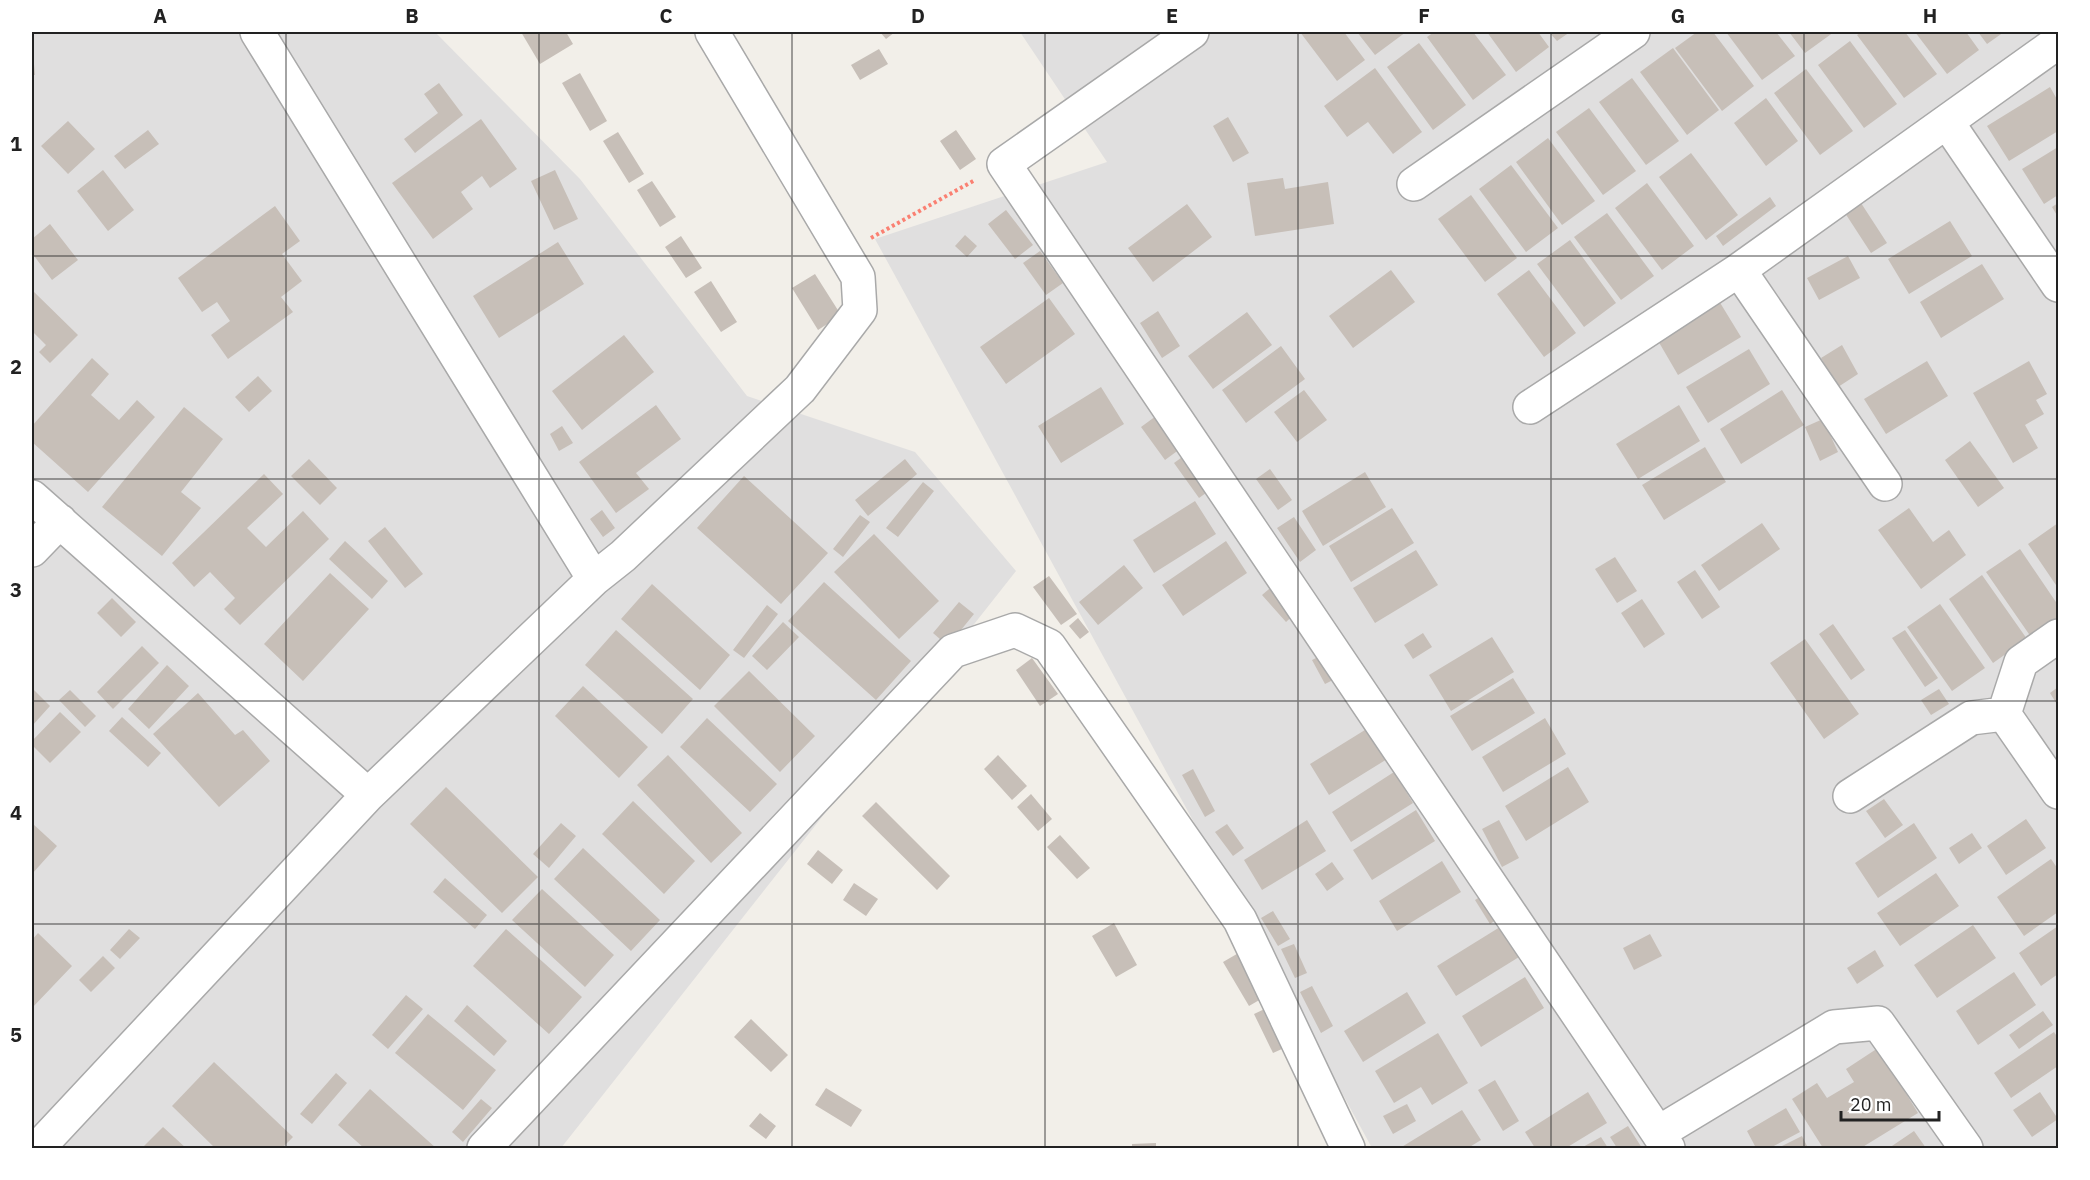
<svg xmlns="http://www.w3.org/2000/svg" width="2090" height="1180" viewBox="0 0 2090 1180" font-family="'IBM Plex Sans',sans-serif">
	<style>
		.residential { fill: #e0dfdf }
		.building { fill: #c7bfb8 }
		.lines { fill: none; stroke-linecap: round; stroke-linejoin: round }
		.minor-casing { stroke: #a9a9a9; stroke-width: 36 }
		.path { stroke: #fa8072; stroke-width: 4; stroke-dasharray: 3 3; stroke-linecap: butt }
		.minor { stroke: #fff; stroke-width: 33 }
		.grid { fill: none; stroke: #222; stroke-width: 1.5; stroke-opacity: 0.55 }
		.neatline { fill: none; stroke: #222; stroke-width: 2 }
		.grid-label { font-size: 20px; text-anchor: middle; font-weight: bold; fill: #222 }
	</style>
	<rect width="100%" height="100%" fill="#f2efe9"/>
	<!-- residential -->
	<path class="residential" d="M32 32H435L580 179 747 396 915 452 1016 571 561 1148H32Z
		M1020 32H2058V1148H1372L875 239 1107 162Z"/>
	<!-- building -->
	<path class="building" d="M521 32H566L573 44 540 64Z
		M880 32H895L886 39Z
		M1300 32H1344L1365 60 1337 81Z
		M1357 32H1406L1375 55Z
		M1434 32H1473L1506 75 1473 100 1427 37Z
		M1487 32H1538L1549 47 1516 72Z
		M1549 32H1570L1557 41Z
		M1697 32H1713L1754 86 1722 111 1675 48Z
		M1726 32H1776L1795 56 1762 80Z
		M1789 32H1834L1805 53Z
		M1862 32H1905L1937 74 1904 98 1857 35Z
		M1915 32H1966L1979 50 1947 74Z
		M1978 32H2004L1987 44Z
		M1850 41 1897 104 1864 128 1818 65Z
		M32 43 35 75H32Z
		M1419 43 1466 105 1433 130 1387 67Z
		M1673 48 1719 110 1687 135 1640 72Z
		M879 49 888 64 860 80 851 65Z
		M1375 68 1422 132 1393 154 1368 122 1347 137 1324 106Z
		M1806 69 1853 131 1820 155 1774 93Z
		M580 73 607 121 590 131 562 83Z
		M1632 78 1679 141 1646 165 1599 102Z
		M439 83 463 115 415 153 404 139 438 113 424 94Z
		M2050 87 2058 101V131L2009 161 1987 126Z
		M1766 98 1798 141 1766 166 1734 123Z
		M1589 108 1636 171 1603 195 1556 132Z
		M1228 117 1249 153 1233 162 1213 126Z
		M481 119 517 169 490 188 482 176 461 192 473 209 433 239 392 183Z
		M68 121 95 149 68 174 41 146Z
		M148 130 159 144 125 169 114 156Z
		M956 130 976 159 960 170 940 141Z
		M618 132 644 174 629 183 603 141Z
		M1548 138 1595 201 1562 225 1516 162Z
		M2058 147V195L2044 204 2022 169Z
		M1691 153 1738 215 1706 240 1659 177Z
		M1511 165 1558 228 1526 252 1479 189Z
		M103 170 134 210 108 231 77 191Z
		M555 170 578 219 554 230 531 181Z
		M1283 178 1285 189 1328 182 1334 224 1255 236 1247 183Z
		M652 181 676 217 660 227 637 190Z
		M1647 183 1694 246 1662 270 1615 208Z
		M1471 195 1517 258 1485 282 1438 219Z
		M1770 197 1776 206 1723 246 1716 236Z
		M1861 203 1887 243 1871 253 1845 213Z
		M2058 203V217L2052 207Z
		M1187 204 1212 237 1153 282 1128 248Z
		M275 206 300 241 282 254 302 281 281 297 293 312 228 359 211 335 230 321 217 302 202 312 178 278Z
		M1006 210 1033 245 1015 259 988 224Z
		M1607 213 1654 276 1621 300 1574 237Z
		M1950 221 1972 256 1909 294 1888 259Z
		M50 224 78 260 52 280 32 253V239Z
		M965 235 977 246 967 257 955 246Z
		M681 236 702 268 686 278 665 247Z
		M1570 240 1616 303 1584 327 1537 264Z
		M558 242 584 284 499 338 473 296Z
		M1040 251 1063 283 1046 295 1023 263Z
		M1848 256 1860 278 1819 300 1807 278Z
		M1982 264 2004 299 1941 338 1920 302Z
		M1391 270 1415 302 1353 348 1329 316Z
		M1529 270 1576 333 1544 357 1497 294Z
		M815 274 841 315 818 330 792 288Z
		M711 281 737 322 721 332 694 292Z
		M32 290 78 335 50 363 39 352 46 345 32 331Z
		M1049 298 1075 334 1006 384 980 347Z
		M1719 301 1741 337 1678 375 1657 339Z
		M1158 311 1180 346 1162 358 1140 323Z
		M1247 312 1272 345 1213 389 1188 356Z
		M624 335 654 372 582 430 552 391Z
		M1842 345 1858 374 1838 387 1821 358Z
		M1281 346 1305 379 1246 423 1222 390Z
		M1749 349 1770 384 1708 423 1686 387Z
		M92 358 109 374 91 395 119 420 137 400 155 417 88 492 32 442V426Z
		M1927 361 1948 396 1886 434 1864 399Z
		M2029 361 2047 394 2036 400 2044 414 2025 425 2038 448 2013 463 1973 393Z
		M258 376 272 391 249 412 235 397Z
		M1101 387 1124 424 1061 463 1038 426Z
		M1304 390 1327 420 1297 442 1274 412Z
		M1782 390 1804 425 1741 464 1720 429Z
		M656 405 681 439 636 473 649 489 616 513 579 462Z
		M1679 405 1700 441 1638 479 1616 444Z
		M184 407 223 439 181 492 201 508 162 556 102 507Z
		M1156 416 1180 449 1165 460 1141 427Z
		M1823 419 1838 452 1820 461 1805 427Z
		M562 426 573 443 559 451 550 434Z
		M1970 441 2004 488 1978 507 1945 460Z
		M1705 447 1726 482 1664 520 1642 485Z
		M1185 455 1210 490 1199 498 1174 463Z
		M309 459 337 488 320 505 291 476Z
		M905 459 917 474 868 516 855 500Z
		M1270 469 1292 500 1278 510 1256 479Z
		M1365 472 1386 507 1323 546 1302 511Z
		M264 474 283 494 247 528 266 547 303 511 329 539 240 625 224 609 235 598 210 572 194 587 172 563Z
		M744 476 828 553 781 604 697 528Z
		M923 482 934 491 898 537 886 528Z
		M1195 501 1216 534 1154 573 1133 540Z
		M1392 508 1414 543 1351 582 1329 546Z
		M1909 508 1933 542 1949 530 1966 555 1921 589 1878 530Z
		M602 510 615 528 603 537 590 519Z
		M860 515 870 522 843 557 833 549Z
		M1294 517 1316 550 1300 562 1277 528Z
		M1762 523 1780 549 1719 591 1701 565Z
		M2058 523V588L2028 544Z
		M385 527 423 574 405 588 368 541Z
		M874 534 939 601 899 639 834 572Z
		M345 541 388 581 372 599 329 559Z
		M1226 541 1247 573 1183 616 1162 585Z
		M2020 549 2058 605V618L2031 637 1986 572Z
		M1416 550 1438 585 1375 623 1353 588Z
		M1615 557 1637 591 1617 603 1595 569Z
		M1124 565 1143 588 1098 625 1079 602Z
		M1695 570 1720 607 1702 619 1677 582Z
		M330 573 369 609 303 681 264 644Z
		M1982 575 2027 639 1993 663 1949 599Z
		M1049 576 1077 614 1061 625 1033 587Z
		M824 582 911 661 876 700 788 621Z
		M652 584 730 655 700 690 621 619Z
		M1275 584 1299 610 1286 622 1262 595Z
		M112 598 136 622 121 637 97 613Z
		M1642 599 1665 634 1644 648 1621 613Z
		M959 602 974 614 948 646 933 633Z
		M1940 604 1985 668 1952 691 1907 627Z
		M767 605 778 614 744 658 733 650Z
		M1078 618 1089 632 1080 639 1069 626Z
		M783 622 799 637 767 670 752 656Z
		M1833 624 1865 670 1851 680 1819 634Z
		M616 630 693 699 662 734 585 665Z
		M1905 630 1938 678 1925 687 1892 638Z
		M1423 633 1432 647 1413 659 1404 645Z
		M1492 637 1514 672 1451 711 1429 675Z
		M1805 639 1859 714 1824 739 1770 663Z
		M142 646 159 663 113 709 97 692Z
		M1326 653 1339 677 1325 684 1312 660Z
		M1032 658 1058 694 1040 706 1016 670Z
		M167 665 189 686 149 729 128 709Z
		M749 671 815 736 780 772 714 706Z
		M1513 678 1535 713 1472 751 1450 716Z
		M583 686 648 747 619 778 555 716Z
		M2058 687V706L2050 693Z
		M32 688 50 706 32 726Z
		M1939 689 1949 704 1931 715 1921 700Z
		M70 690 96 716 85 727 59 700Z
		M198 693 235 735 243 730 270 761 219 807 153 734Z
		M60 712 81 732 50 763 32 745V741Z
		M122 717 161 753 148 767 109 731Z
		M707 718 777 784 750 812 680 747Z
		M1545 718 1566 754 1503 792 1482 757Z
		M1373 725 1392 756 1329 795 1310 764Z
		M668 755 742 833 711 863 637 785Z
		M998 755 1027 786 1012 800 984 769Z
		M1568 767 1589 802 1526 841 1505 806Z
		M1193 769 1215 811 1205 817 1182 775Z
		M1394 772 1413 803 1351 842 1332 812Z
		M446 787 538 877 502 913 410 824Z
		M1031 794 1052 819 1038 831 1017 807Z
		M1884 799 1903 825 1885 838 1866 811Z
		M633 801 695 861 664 894 602 834Z
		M876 802 950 876 937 890 862 816Z
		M1416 810 1435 841 1372 880 1353 850Z
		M2026 819 2046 848 2006 875 1987 846Z
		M1307 820 1326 851 1262 890 1244 860Z
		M1499 820 1519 858 1502 867 1482 829Z
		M561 823 576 836 549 868 533 854Z
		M1914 823 1937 858 1878 898 1855 863Z
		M33 824 57 846 32 874V825Z
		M1227 824 1244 848 1233 856 1215 832Z
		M1972 833 1982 848 1959 864 1949 848Z
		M1060 835 1090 868 1077 879 1047 847Z
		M583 848 660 920 631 951 554 879Z
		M818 850 843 870 832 884 807 864Z
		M2051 859 2058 869V912L2024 936 1997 897Z
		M1442 861 1461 892 1397 931 1379 901Z
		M1332 862 1344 879 1327 891 1315 874Z
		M1936 873 1959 906 1900 946 1877 913Z
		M445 878 487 915 475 929 433 892Z
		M854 883 878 899 866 916 843 900Z
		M542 889 614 955 585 987 512 920Z
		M1488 892 1502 916 1490 924 1475 900Z
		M1273 911 1290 939 1278 946 1261 918Z
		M1114 923 1137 965 1116 977 1092 936Z
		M1973 925 1996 958 1937 998 1914 965Z
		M2058 926V974L2041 986 2019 953Z
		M1500 927 1519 957 1456 996 1437 966Z
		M129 929 140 938 120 959 110 950Z
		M506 929 582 997 549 1034 473 966Z
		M38 933 72 966 32 1008V940Z
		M1650 934 1662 956 1634 970 1623 948Z
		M1294 944 1307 973 1295 978 1281 949Z
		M1875 950 1884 966 1857 984 1847 968Z
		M1242 951 1268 995 1249 1006 1223 962Z
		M103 956 115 968 91 992 79 980Z
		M2014 972 2036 1005 1978 1045 1956 1011Z
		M1525 977 1544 1008 1481 1047 1462 1016Z
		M1312 986 1333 1026 1321 1033 1300 992Z
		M1407 992 1426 1023 1363 1062 1344 1031Z
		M406 995 423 1009 388 1049 372 1035Z
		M467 1005 507 1041 494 1056 454 1021Z
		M1273 1005 1293 1044 1273 1053 1254 1014Z
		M2043 1011 2053 1025 2019 1049 2009 1035Z
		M428 1014 496 1070 463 1110 395 1053Z
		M751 1019 788 1055 771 1072 734 1037Z
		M2054 1032 2058 1038V1066L2011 1098 1994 1073Z
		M1438 1033 1468 1083 1432 1105 1421 1087 1394 1103 1375 1071Z
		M1878 1048 1918 1113 1861 1148H1823L1792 1099 1817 1083 1827 1098 1854 1082 1846 1069Z
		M214 1062 293 1137 282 1148H215L172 1106Z
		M336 1073 347 1083 312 1124 300 1114Z
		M1495 1080 1519 1121 1503 1131 1478 1090Z
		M826 1088 862 1110 851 1127 815 1105Z
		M370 1089 436 1148H364L338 1125Z
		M1588 1092 1607 1123 1566 1148H1535L1525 1132Z
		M2040 1092 2058 1119 2032 1137 2013 1110Z
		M481 1099 492 1108 463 1142 452 1132Z
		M1407 1104 1416 1121 1393 1134 1383 1116Z
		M1786 1108 1800 1132 1770 1148H1756L1747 1131Z
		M1462 1110 1481 1140 1468 1148H1400Z
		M760 1113 776 1126 766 1139 749 1126Z
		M1628 1126 1642 1148H1617L1610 1137Z
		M163 1127 186 1148H142Z
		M1914 1131 1926 1148H1889Z
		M1802 1136 1808 1148H1778Z
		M1601 1137 1608 1148H1581Z
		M1156 1143V1148H1132V1144Z"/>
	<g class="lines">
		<!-- minor casing -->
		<g class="minor-casing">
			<path id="minor" d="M257 32 594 579
				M1192 32 1004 164 1658 1133
				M1947 122 2058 285
				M1414 184 1633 32
				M1739 270 1885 484
				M1530 407 1739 270 2058 42
				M32 497 368 795
				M32 550 60 521
				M2058 636 2021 662 2004 714 2058 792
				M1850 796 1971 718 2004 714
				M38 1148 368 795 594 579 623 556 800 389 860 310 858 277 712 32
				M484 1148 953 651 1015 630 1049 646 1240 920 1348 1148
				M1668 1148 1658 1133 1834 1027 1878 1023 1966 1148"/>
		</g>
		<!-- path -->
		<path class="path" d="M871 238 975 180"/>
		<!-- minor -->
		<use href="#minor" class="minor"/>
	</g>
	<!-- grid -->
	<path class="grid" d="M286 32V1148M539 32V1148M792 32V1148M1045 32V1148M1298 32V1148M1551 32V1148M1804 32V1148M32 256H2058M32 479H2058M32 701H2058M32 924H2058"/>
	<!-- border -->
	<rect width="2090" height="1180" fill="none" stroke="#ffffff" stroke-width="66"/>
	<!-- scale -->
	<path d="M1841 1111v9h98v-9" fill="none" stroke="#222222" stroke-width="3"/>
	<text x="1850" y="1111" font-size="18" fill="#222222" stroke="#ffffff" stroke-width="4.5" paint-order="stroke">20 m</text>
	<rect x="33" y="33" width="2024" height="1114" class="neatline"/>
	<g class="grid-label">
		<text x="160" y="23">A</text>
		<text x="412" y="23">B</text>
		<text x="666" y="23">C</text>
		<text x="918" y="23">D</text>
		<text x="1172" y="23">E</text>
		<text x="1424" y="23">F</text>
		<text x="1678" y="23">G</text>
		<text x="1930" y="23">H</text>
		<text x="16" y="151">1</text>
		<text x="16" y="374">2</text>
		<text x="16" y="597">3</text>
		<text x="16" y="820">4</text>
		<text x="16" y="1042">5</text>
	</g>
</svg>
